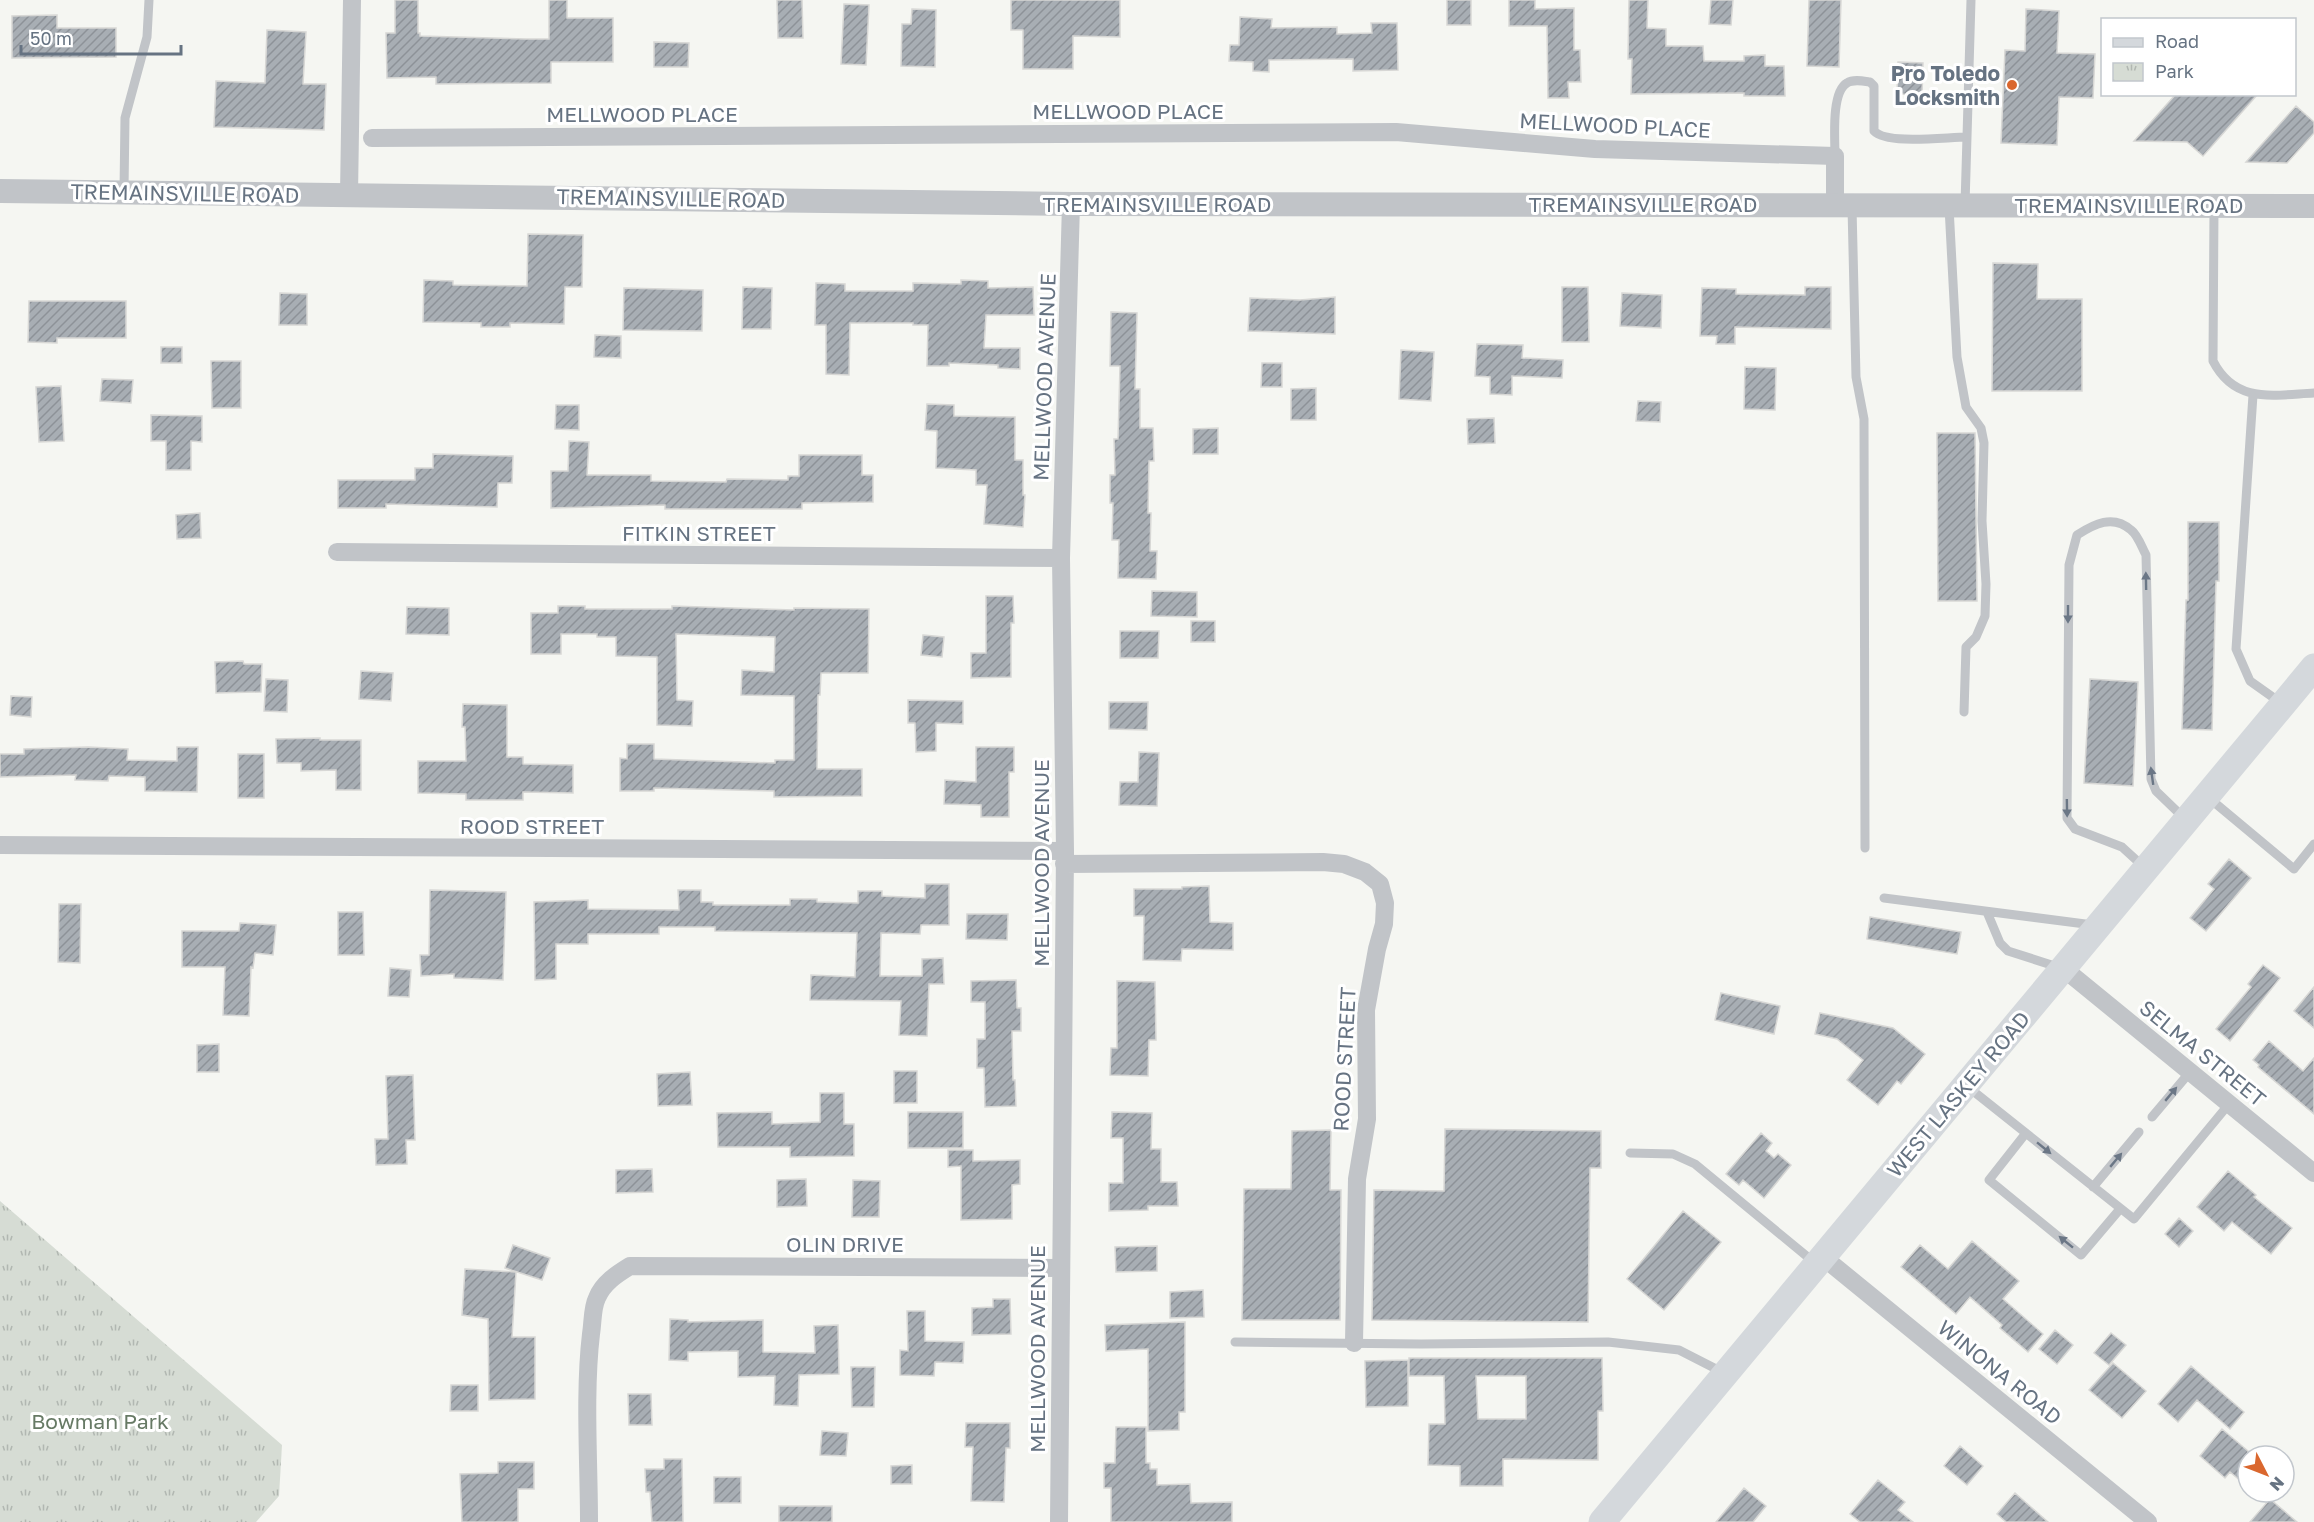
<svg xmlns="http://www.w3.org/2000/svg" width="2314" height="1522" viewBox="0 0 2314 1522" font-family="'Golos Text',sans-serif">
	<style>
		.park { fill: url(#park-tufts) }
		.building { fill: url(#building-hatch); stroke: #d7d7d5; stroke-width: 1.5; fill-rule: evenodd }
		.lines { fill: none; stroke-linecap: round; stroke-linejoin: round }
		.service { stroke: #c1c4c8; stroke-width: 9 }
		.minor { stroke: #c1c4c8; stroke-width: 18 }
		.tertiary { stroke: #c1c4c8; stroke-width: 24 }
		.secondary { stroke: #d4d8dc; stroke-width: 27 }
		.oneway { fill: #6b7786 }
		.poi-dot { fill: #da672e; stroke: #fff; stroke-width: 2 }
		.labels { text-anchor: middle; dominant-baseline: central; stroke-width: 6; stroke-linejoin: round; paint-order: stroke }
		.poi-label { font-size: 21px; font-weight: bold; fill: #667382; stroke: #fff; text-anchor: end }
		.street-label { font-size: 21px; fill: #667382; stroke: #fff }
		.park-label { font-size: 21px; fill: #677a65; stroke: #fff }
	</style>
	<defs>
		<pattern id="park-tufts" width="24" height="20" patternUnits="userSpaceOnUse" patternTransform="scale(1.5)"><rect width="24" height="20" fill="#d6dcd4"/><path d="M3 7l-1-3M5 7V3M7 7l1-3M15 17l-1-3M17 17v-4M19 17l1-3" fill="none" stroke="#b1b7b1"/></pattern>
		<pattern id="building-hatch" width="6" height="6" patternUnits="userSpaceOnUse" patternTransform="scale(1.5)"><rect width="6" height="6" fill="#a8aeb4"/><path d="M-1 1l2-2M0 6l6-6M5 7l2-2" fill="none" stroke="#8d9298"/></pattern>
	</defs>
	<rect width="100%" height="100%" fill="#f5f6f2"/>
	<!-- park -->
	<path class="park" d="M0 1201 282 1445 279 1496 256 1522H0Z"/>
	<!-- building -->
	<path class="building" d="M395 0H418V33H420V36L526 39H549V0H567V18H613V62H551V83L436 84V77L387 78 386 33H395Z
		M777 0H802L803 38H778Z
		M1011 0H1120V37L1073 36V69H1023V30H1011Z
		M1447 0H1471V25H1447Z
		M1509 0H1535V9L1574 8V50H1580L1581 82H1568L1569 98H1548L1547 26H1509Z
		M1629 0H1648L1647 28 1666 29V46H1703L1704 61H1744V56L1765 55V66H1784L1785 96H1744V93L1631 94 1632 59H1628Z
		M1711 0H1733L1731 25 1709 24Z
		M1809 0H1841L1839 67 1807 66Z
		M844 4 869 5 866 65 841 64Z
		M912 9 936 10 935 67 901 66 902 24H911Z
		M2026 9 2059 11 2057 53 2095 54 2093 98 2059 97 2057 145 2001 143 2005 50 2025 51Z
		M57 15V28H116V57L12 58V16Z
		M1240 17 1272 19 1271 28 1337 27V34L1372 33 1371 23H1397L1398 70 1353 71V59L1269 60V72L1253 71V62L1229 61 1230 45H1239Z
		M267 30 306 32 303 84H326L324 130 214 127 216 81 265 83Z
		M654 42 689 43 688 67H654Z
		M1898 62 1923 63 1922 95 1897 94Z
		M2176 94H2258L2203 156 2187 142 2134 141Z
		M2296 106 2314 122V133L2287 163 2246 162Z
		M528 234 583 235 582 287H565L564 324 510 323V327H481V323L423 322 424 280 453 281V285L527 286Z
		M1993 263 2038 264 2037 299H2082V391H1992Z
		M961 280 988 281V288L1033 287 1034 315H986L984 348H1020V369L998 368V365L949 363V366H927L928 325H913V323H850L849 375 826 374V325H815L816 283 845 284V291H913V283L961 284Z
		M743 287 772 288 771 329H742Z
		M1562 287H1588L1589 342H1562Z
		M1805 287H1831V329L1735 327V344H1716L1717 336H1700L1702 288 1736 289V294L1805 295Z
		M624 288 703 290 702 331 623 330Z
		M280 293 307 294V325H279Z
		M1622 293 1662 295 1661 328 1620 326Z
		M1335 297V334L1248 331 1250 298 1300 300Z
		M29 301H126V338H57V343L28 342Z
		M1111 312 1137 313 1135 389H1140V428H1153L1154 461H1149L1148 513H1151L1150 551H1157L1156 579 1118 578 1119 540H1112L1113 503H1110V475H1115L1114 439H1118L1120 366H1110Z
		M595 335 621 336V358L594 357Z
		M1477 344 1523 345 1522 358 1563 360 1562 378 1512 376V395L1490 394V377L1475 376Z
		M161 347H182V363H161Z
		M1401 350 1434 352 1431 401 1399 399Z
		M211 361H241V408H212Z
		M1262 363H1282V387H1261Z
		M1745 367 1776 368 1775 410 1744 409Z
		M102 379 133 380 131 403 100 401Z
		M61 386 64 441 39 442 36 387Z
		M1316 388V420H1291V389Z
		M1638 401 1661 402 1660 422 1636 421Z
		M927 404 954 405V416L1015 417V460H1023V495H1025L1023 527 984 524 987 485H976V470L936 468 937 431 925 430Z
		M556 405H579V430L555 429Z
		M151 415 202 416V442L191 441V470H166V441H151Z
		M1494 418 1495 443 1468 444 1467 419Z
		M1218 428V454H1193V429Z
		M1937 433H1975L1977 601H1938Z
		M569 441 589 442 587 475H651V481L726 482 727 479 788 480V476H799V455H862V475H873V502L802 503V509H665V505L551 508V471H568Z
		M433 454 513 456 512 483H498L497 507 386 504V508H338V480H415V468H433Z
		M200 513 201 538 177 539 176 515Z
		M2188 522H2219V581H2216L2212 730 2182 729 2186 600H2188Z
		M1152 591 1197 592V617L1151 616Z
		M986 596H1013L1014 623H1011V677L971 678V653H986Z
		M558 606H585V609H672V606L794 610V608L869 609 868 673H821L820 695H818L817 769H862V796L774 797V791L654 788V791H620V758L627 759V744H654V759L775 763V760H794V696L741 695 742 670 774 672 775 637 676 634 677 700 693 701 692 726 657 725V657L616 656V637H597V634H561V654H531V613H558Z
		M407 607 449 608V635L406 634Z
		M1191 621H1215V642H1191Z
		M1120 631H1159L1158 658H1120Z
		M923 635 944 637 942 657 921 655Z
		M243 661 244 664H262L261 692 216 693 215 662Z
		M361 671 393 673 391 701 359 699Z
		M266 679 288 680 287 712 264 711Z
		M2090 679 2138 682 2133 786 2084 783Z
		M11 696 32 697 31 717 10 715Z
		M908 700 963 701V724L936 723V751L916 752 915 723H908Z
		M1109 702H1148L1147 730 1109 729Z
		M463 704 507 705V757H523V764L573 765V793L523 792V800H466V794L418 793V761H466L465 727H462Z
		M320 738V740H361V790H336V770L301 771V763H277L276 739Z
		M88 747 128 749 127 760 177 761V747H198L197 792 145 791V777L109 776 108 781 75 780 76 775 0 777V754H24V749Z
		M976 747H1014V772H1009V817H981V805L944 804 945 780 976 782Z
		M1139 752 1159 753 1157 806 1119 805 1120 782H1138Z
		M238 754H264V798H238Z
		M2229 859 2251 878 2206 931 2190 918 2214 889 2208 884Z
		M925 884H949V925H921L920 934 881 933 880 976H922V959L943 958 944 984H929L927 1036 899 1035 901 1001 810 1000 811 975 855 977 857 933 715 931V927H659V934H588V944H556V979L535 980 534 902 588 900V909L679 910 678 890H701V902H713V905H790V899H817V902L858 903V891H882V896L925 898Z
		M1209 886 1210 922 1233 923V950L1182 949 1181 961 1143 960 1144 916H1134V889H1182V887Z
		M430 890 506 892 503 980 454 978V974L421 976 420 955H429Z
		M59 904H81L80 963 58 962Z
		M338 912H363L364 955H338Z
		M967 914H1008L1007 940 966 939Z
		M1870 917 1961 932 1957 954 1867 939Z
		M240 923 276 925 273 955 255 953 253 968 251 967 249 1016 223 1015 225 967H182V931H239Z
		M2263 965 2280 978 2230 1041 2216 1029 2251 987 2248 984Z
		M390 968 411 970 409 997 388 996Z
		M1016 980 1017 1008H1021V1031H1012L1013 1080H1015L1016 1106 985 1107 984 1068H977V1039H985V1002H971V981Z
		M1117 981 1155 982 1156 1040H1149L1148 1076 1110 1075 1111 1048H1117Z
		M2314 987V1028L2294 1011Z
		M1721 993 1780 1006 1774 1034 1715 1020Z
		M1820 1013 1893 1028 1925 1054 1901 1084 1897 1081 1878 1105 1847 1080 1863 1060 1837 1039 1815 1034Z
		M2269 1041 2303 1071 2314 1058V1114L2258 1067 2259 1065 2253 1060Z
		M219 1044V1072H197V1045Z
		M894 1071H917V1103H894Z
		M690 1072 692 1105 658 1106 657 1074Z
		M413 1075 415 1140H406L407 1164 376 1165 375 1139H388L386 1076Z
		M820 1093H844V1124H854V1156L790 1157V1147H718L717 1113 772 1112V1124L820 1122Z
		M908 1112H963V1148H908Z
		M1112 1112 1152 1113 1151 1149H1161V1182H1177L1178 1206H1148V1210L1109 1211V1183H1123V1138H1111Z
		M1445 1129 1601 1131V1168H1590L1588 1322 1372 1320 1374 1190 1444 1191Z
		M1331 1130 1330 1190H1341L1340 1320H1242L1244 1189H1291L1292 1131Z
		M1761 1133 1772 1143 1766 1151 1774 1158 1778 1154 1791 1165 1764 1198 1743 1180 1739 1185 1726 1174Z
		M948 1150H973V1161L1020 1160V1184L1012 1185V1219L961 1220V1166L948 1167Z
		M652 1169 653 1192 616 1193V1170Z
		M2228 1171 2256 1195 2254 1197 2292 1228 2271 1254 2232 1222 2224 1231 2197 1207Z
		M806 1179 807 1206 777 1207V1180Z
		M853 1180 880 1181 879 1217H852Z
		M1683 1211 1721 1242 1664 1310 1627 1279Z
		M2179 1218 2193 1231 2179 1247 2165 1234Z
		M1972 1241 2019 1281 2003 1299 2043 1334 2028 1352 2000 1328 2002 1325 1970 1297 1956 1314 1901 1267 1920 1245 1948 1269Z
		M513 1245 550 1258 542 1280 505 1268Z
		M1157 1246V1271L1116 1272 1115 1247Z
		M465 1269 516 1272 512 1337H535V1399L489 1400 488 1319 462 1315Z
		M1203 1290 1204 1317 1170 1318V1292Z
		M993 1299H1010L1011 1334 972 1335V1308L993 1307Z
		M907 1311H925V1341L964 1342 963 1363 935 1362 934 1376 900 1375V1350L908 1351Z
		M670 1319 688 1320V1322L763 1320V1352L815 1353 814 1326 838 1325 839 1374 799 1375 798 1406 774 1405 775 1376 738 1377V1351L688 1352V1361L669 1360Z
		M1185 1322V1412H1179V1430L1148 1431V1349L1106 1351 1105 1325Z
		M2055 1330 2073 1345 2057 1364 2039 1349Z
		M2111 1333 2126 1345 2109 1365 2094 1353Z
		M1409 1358H1602L1603 1411H1598V1460L1503 1459V1486H1460V1466L1428 1465 1429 1424H1445L1444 1376H1409ZM1476 1376H1526V1419H1478Z
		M1408 1360V1406L1366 1407 1365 1361Z
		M2113 1363 2146 1391 2122 1418 2089 1390Z
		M2191 1366 2244 1412 2230 1429 2197 1400 2178 1422 2158 1404Z
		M851 1367H875L874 1407H852Z
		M451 1385H478V1411H450Z
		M628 1394H651L652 1425H629Z
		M966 1423H1010V1448H1006L1004 1502 971 1501 973 1447H965Z
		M1116 1427H1146V1463H1150V1469H1157V1485L1190 1484 1191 1503 1232 1502V1522H1111V1488H1104V1463H1115Z
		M2222 1429 2248 1451V1487L2230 1472 2225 1478 2200 1456Z
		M822 1431 848 1433 846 1456 820 1455Z
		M1960 1446 1983 1466 1967 1485 1944 1466Z
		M664 1459H682L683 1522H652L650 1492H646L645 1469H664Z
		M498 1462H534V1489H518V1522H462L460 1474 498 1473Z
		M912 1465V1484H891V1466Z
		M714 1477H741V1503H714Z
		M1878 1480 1905 1502 1898 1510 1913 1522H1860L1850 1514Z
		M1744 1488 1766 1506 1753 1522H1716Z
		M2015 1493 2048 1522H2006L1997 1514Z
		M2270 1499 2297 1522H2250Z
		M779 1506H832V1522H779Z"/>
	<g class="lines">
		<!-- service -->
		<path class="service" d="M1835 156C1835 139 1831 92 1847 83 1853 79 1863 81 1870 82L1874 86V131C1887 145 1946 137 1967 137
			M124 190 125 118 147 37 149 0
			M1965 205 1971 0
			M1852 207 1856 377 1864 419 1865 848
			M1949 207 1957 357 1966 407 1981 428 1984 443 1982 521 1986 584 1985 616 1976 637 1966 647 1964 712
			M2214 208 2213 361C2235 404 2273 395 2314 393
			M2253 395 2236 649 2250 681 2281 703
			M2209 798 2294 869 2314 844
			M2145 868 2122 847 2075 829 2067 818 2069 565 2077 535C2094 524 2113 514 2131 530 2138 535 2142 548 2146 555L2151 779 2156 791 2185 819
			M1884 898 2093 925
			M1987 912 2000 943 2008 951 2061 968
			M1968 1087 2134 1219 2229 1104
			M2152 1117 2190 1072
			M2026 1133 1989 1180 2081 1255 2120 1209
			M1630 1153 1673 1154 1695 1164 1815 1263
			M2093 1187 2139 1132
			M1235 1342 1421 1344 1608 1342 1679 1350 1724 1373"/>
		<!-- minor -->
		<path class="minor" d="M372 138 1396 132 1595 149 1835 156V205
			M349 195 352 0
			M337 552 1061 558
			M0 845 1065 851
			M1064 864 1323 862 1344 864 1365 872 1380 884 1385 903 1384 924 1377 949 1366 1010 1367 1119 1357 1179 1354 1343
			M2063 968 2314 1173
			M1823 1257 2148 1522
			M589 1522C589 1462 584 1393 591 1334 593 1322 592 1308 597 1298 603 1283 617 1274 630 1266L1060 1268
			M1059 1522 1065 851 1061 558 1071 204"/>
		<!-- tertiary -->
		<path class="tertiary" d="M0 191 1071 204 2314 206"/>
		<!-- secondary -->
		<path class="secondary" d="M1602 1522 2314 667"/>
	</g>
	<!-- one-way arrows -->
	<defs><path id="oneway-solid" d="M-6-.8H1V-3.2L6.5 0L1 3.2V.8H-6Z" transform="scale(1.5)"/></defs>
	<g class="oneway">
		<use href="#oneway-solid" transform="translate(2146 581) rotate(-91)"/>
		<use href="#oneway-solid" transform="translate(2068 614) rotate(90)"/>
		<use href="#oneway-solid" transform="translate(2152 776) rotate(-98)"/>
		<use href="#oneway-solid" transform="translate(2067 808) rotate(89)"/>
		<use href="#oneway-solid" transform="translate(2171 1094) rotate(-50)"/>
		<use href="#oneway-solid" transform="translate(2044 1148) rotate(39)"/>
		<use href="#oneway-solid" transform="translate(2116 1160) rotate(-50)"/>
		<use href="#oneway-solid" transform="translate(2066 1242) rotate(-141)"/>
	</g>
	<!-- markers -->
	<circle class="poi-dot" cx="2012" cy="85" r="6"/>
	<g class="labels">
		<!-- poi labels -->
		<g class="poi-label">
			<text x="2000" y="73">Pro Toledo<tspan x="2000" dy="24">Locksmith</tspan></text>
		</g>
		<!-- street labels -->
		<g class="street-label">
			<text x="1128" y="111">MELLWOOD PLACE</text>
			<text x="642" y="114">MELLWOOD PLACE</text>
			<text transform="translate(1615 125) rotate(3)">MELLWOOD PLACE</text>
			<text transform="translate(185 193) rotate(1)">TREMAINSVILLE ROAD</text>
			<text transform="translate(671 198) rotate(1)">TREMAINSVILLE ROAD</text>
			<text x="1157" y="204">TREMAINSVILLE ROAD</text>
			<text x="1643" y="204">TREMAINSVILLE ROAD</text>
			<text x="2129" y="205">TREMAINSVILLE ROAD</text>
			<text transform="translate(1044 377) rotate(-88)">MELLWOOD AVENUE</text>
			<text x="699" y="533">FITKIN STREET</text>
			<text x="532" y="826">ROOD STREET</text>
			<text transform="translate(1041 863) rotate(-90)">MELLWOOD AVENUE</text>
			<text transform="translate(2203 1053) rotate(39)">SELMA STREET</text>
			<text transform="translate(1344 1059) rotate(-87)">ROOD STREET</text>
			<text transform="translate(1958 1094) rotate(-50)">WEST LASKEY ROAD</text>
			<text x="845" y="1244">OLIN DRIVE</text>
			<text transform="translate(1037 1349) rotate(-90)">MELLWOOD AVENUE</text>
			<text transform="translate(2000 1372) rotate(39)">WINONA ROAD</text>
		</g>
		<!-- park labels -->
		<g class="park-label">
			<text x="100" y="1421">Bowman Park</text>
		</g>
	</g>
	<!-- legend -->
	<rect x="2101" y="18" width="195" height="78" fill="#ffffff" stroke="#c2c7cd" stroke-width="1.5"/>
	<rect x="2113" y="38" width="30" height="9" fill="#d4d8dc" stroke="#c2c7cd" stroke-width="1.5"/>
	<text x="2155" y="48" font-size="18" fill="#667382">Road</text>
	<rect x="2113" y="63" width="30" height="18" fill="url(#park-tufts)" stroke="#c2c7cd" stroke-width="1.5"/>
	<text x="2155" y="78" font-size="18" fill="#667382">Park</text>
	<!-- north arrow -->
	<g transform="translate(2266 1474) rotate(132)"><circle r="28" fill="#ffffff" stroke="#c2c7cd" stroke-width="1.5"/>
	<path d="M0-4.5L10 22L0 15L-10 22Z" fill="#da672e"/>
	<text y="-9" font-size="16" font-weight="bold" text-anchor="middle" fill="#667382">N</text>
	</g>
	<!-- scale -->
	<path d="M21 45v9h160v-9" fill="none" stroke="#667382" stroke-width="3"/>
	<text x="30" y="45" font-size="18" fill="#667382" stroke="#ffffff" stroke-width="4.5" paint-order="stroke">50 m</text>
</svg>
